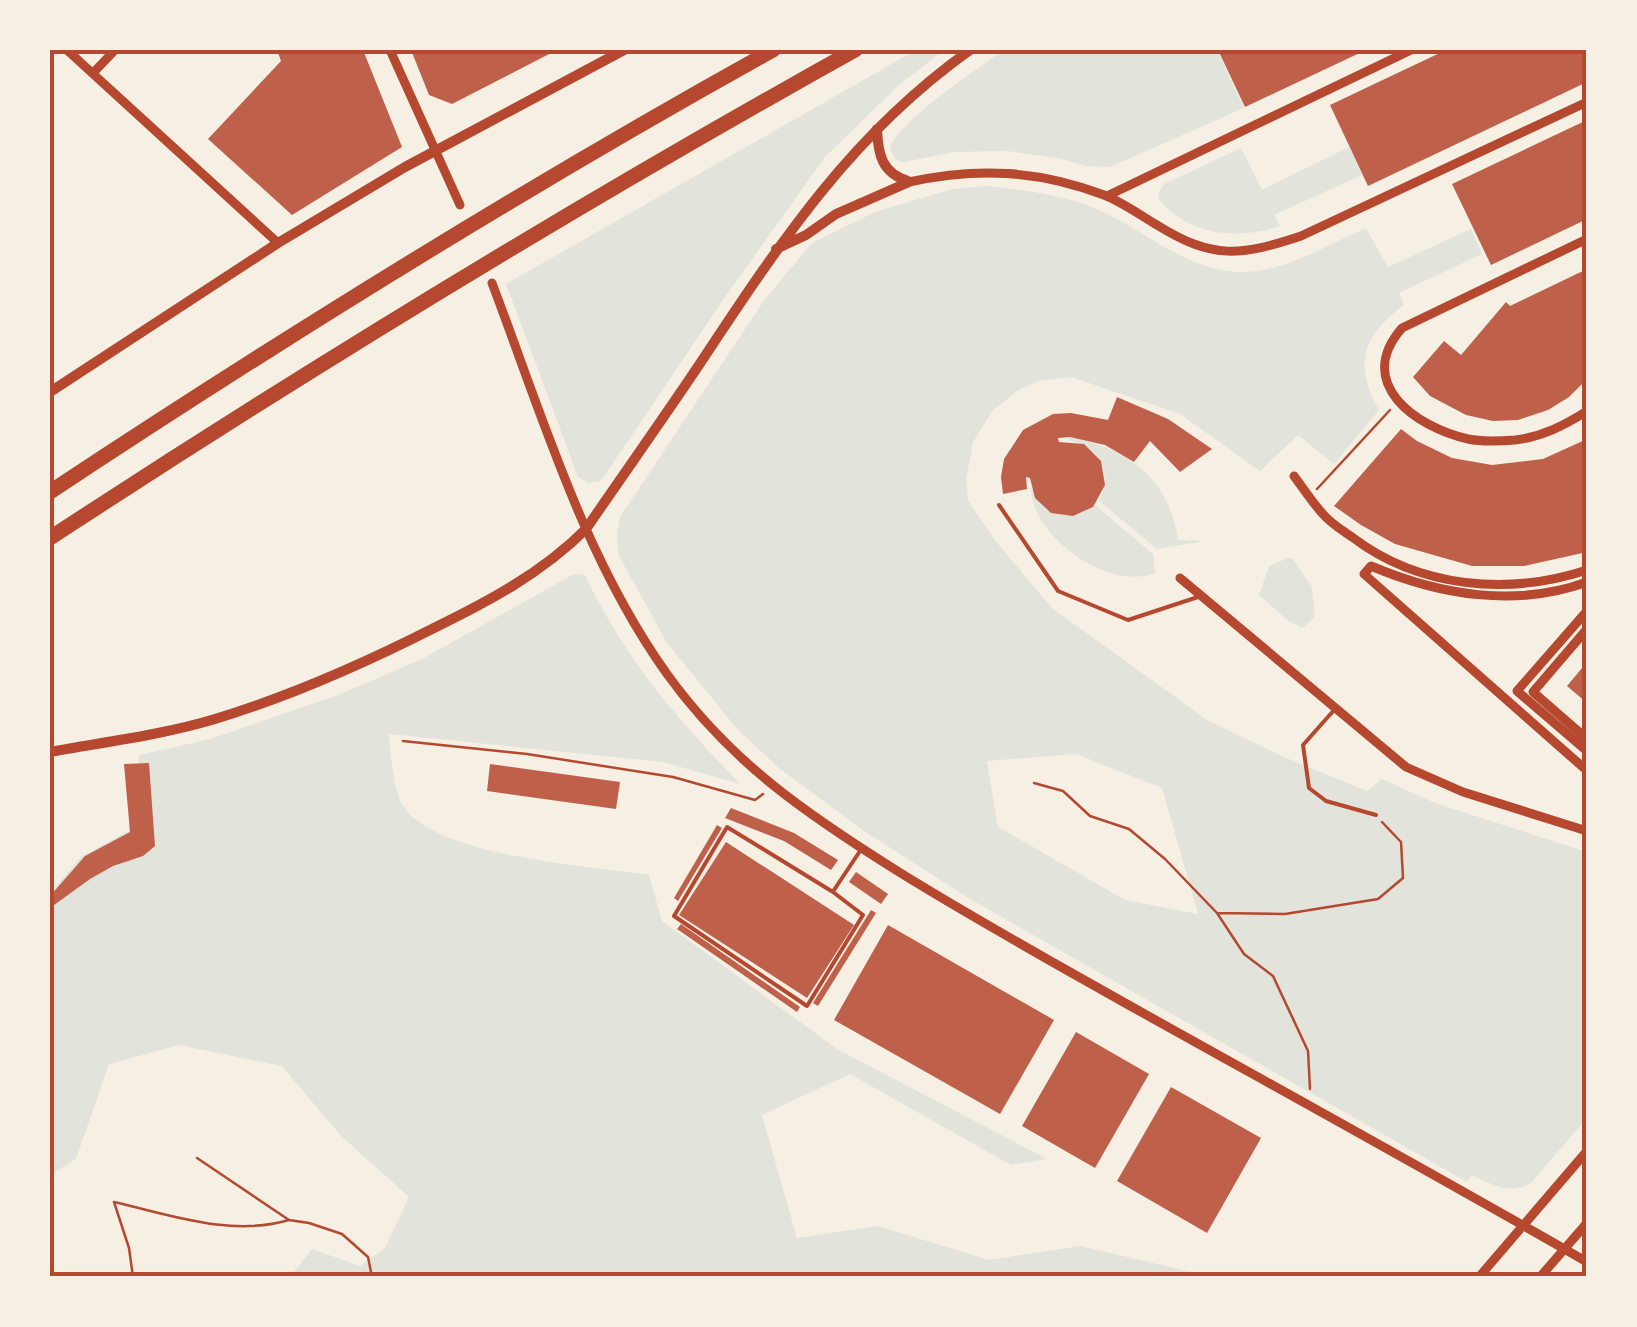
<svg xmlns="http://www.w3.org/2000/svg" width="1637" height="1327" viewBox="0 0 1637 1327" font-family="Montserrat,sans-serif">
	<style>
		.green { fill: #e2e4dc; fill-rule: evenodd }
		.building { fill: #bf614a }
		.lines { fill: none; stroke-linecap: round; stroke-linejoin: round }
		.path { stroke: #b5482f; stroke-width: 2.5 }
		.service { stroke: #b5482f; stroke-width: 4 }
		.minor { stroke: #b5482f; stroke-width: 9 }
		.tertiary { stroke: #b5482f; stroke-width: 10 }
		.motorway { stroke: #b5482f; stroke-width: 15 }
		.neatline { fill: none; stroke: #b5482f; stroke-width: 4 }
	</style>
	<rect width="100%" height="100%" fill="#f6efe4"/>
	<!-- green -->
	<path class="green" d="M916 50H944L900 84 825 157 723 300 601 481 588 483 578 477 506 284Z
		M1004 50H1217L1244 108 1110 167 1085 166 1062 159 1007 151 954 152 904 162 896 160 890 149C894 124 980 67 1004 50Z
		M1349 147 1362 175 1274 215 1280 226C1237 240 1190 236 1159 200L1158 194 1164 184 1241 148 1262 190Z
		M987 186C1022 190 1059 194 1092 207 1144 228 1186 273 1245 272 1286 271 1329 244 1366 228L1388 267 1471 229 1482 254 1399 293 1404 305C1363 335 1353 365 1379 410L1334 464 1298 435 1260 471 1180 414 1071 377 1039 381 1020 389 993 410 973 442 966 480 968 501 998 544 1052 608 1207 720 1284 757 1367 791 1382 779 1435 803 1587 852V1118L1531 1183C1509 1195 1493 1185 1472 1175L1467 1182 970 899 864 831 780 769 738 730 667 643 619 556 617 535 620 517 765 299 812 243 875 212 952 189ZM1076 754 1162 788 1198 914 1125 900 998 827 987 761Z
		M1069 437C1128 449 1169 477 1178 540L1204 541 1157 549 1099 501C1113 472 1100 446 1069 441Z
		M1031 487C1043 516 1069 524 1095 505L1153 554 1155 573C1108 592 1030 535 1031 487Z
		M1288 558 1293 559 1312 587 1315 617 1302 628 1290 622 1259 595 1269 566Z
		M574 574 585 575C626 661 675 716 740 784L663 762 389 734C390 750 394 789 401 803 431 857 590 866 649 875L662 921 837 1049 1047 1159 1011 1165 850 1074 762 1115 797 1238 878 1226 989 1260 1080 1246 1200 1274V1277H290L312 1249 360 1266 385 1248 409 1197 341 1136 282 1066 179 1045 109 1064 76 1159 50 1175V893L82 856 129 831 139 755 210 739 338 695 422 659Z"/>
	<!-- building -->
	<path class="building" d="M277 50H363L402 147 292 215 208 139 281 61Z
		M411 50H557L452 104 429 95Z
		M1218 50H1366L1245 107Z
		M1446 50H1587V82L1368 186 1330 105Z
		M1587 120V219L1491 265 1452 184Z
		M1587 269V379L1569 397 1548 410 1518 420 1493 421 1466 415 1430 396 1413 377 1444 341 1461 355 1506 302 1510 306Z
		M1117 397 1168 419 1212 449 1180 472 1150 441 1134 462 1105 445 1070 437 1058 438 1059 442 1084 444 1101 461 1105 485 1093 507 1073 516 1051 513 1035 498 1030 478 1026 477 1027 489 1003 494 1001 477 1004 459 1023 430 1053 414 1071 413 1108 420Z
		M1401 429 1417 441 1452 458 1492 465 1543 459 1587 439V552L1524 566H1472L1395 544 1361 525 1334 506Z
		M1587 662V703L1567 686Z
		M149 763 155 846 143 856 113 866 90 879 50 908V896L85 856 130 832 124 764Z
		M490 764 620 782 616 809 487 791Z
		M731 808 794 833 838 860 831 870 784 841 725 818Z
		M717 825 722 828 678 901 674 898Z
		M726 842 854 925 807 998 679 915Z
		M856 872 888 894 881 904 849 882Z
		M871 910 876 913 818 1006 813 1003Z
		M681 924 800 1007 797 1012 677 929Z
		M888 925 1054 1020 1000 1114 834 1020Z
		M1076 1032 1149 1074 1095 1168 1022 1126Z
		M1171 1087 1261 1138 1207 1233 1117 1181Z"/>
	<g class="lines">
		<!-- path -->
		<path class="path" d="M1317 489 1390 410
			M403 741 527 754 673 777 755 800 763 794
			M1034 783 1063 791 1090 816 1129 829 1165 859 1217 913 1285 914 1378 899 1403 878 1401 842 1382 822
			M1217 913 1244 954 1273 976 1308 1051 1310 1089
			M197 1158 289 1220 309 1223 342 1234 368 1257 372 1277
			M133 1277 129 1248 114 1202C171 1215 231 1237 289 1220"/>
		<!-- service -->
		<path class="service" d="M999 505 1058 591 1128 620 1201 596
			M1335 709 1303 745 1309 788 1326 801 1376 815
			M727 827 833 892 863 915 807 1006 674 916Z
			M834 890 862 848"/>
		<!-- minor -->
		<path class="minor" d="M67 50 278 243
			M390 50 460 205
			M93 73 115 50
			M909 182C977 167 1038 170 1104 195 1122 202 1140 215 1157 225 1213 260 1241 256 1301 236L1587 102
			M1107 196 1411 50
			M1587 239 1402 328C1354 383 1415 427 1468 439 1482 442 1501 441 1515 440 1542 437 1565 425 1587 411
			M492 283C542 415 584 558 667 674 731 763 808 815 899 872 973 918 1049 960 1125 1003 1279 1089 1434 1174 1587 1262
			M1294 476C1303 488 1312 502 1322 513 1330 523 1342 530 1352 537 1419 588 1508 596 1587 570
			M1180 578 1406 767 1463 792 1587 831
			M1587 582C1516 608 1439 595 1371 566L1364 574 1585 769 1587 767
			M1587 611 1517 691 1587 751
			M1587 629 1533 692 1587 739
			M1479 1277 1587 1151
			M1540 1277 1587 1223"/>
		<!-- tertiary -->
		<path class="tertiary" d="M877 129C878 155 882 173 908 181
			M776 249 806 235 836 214 909 182
			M50 392 278 243 405 167 624 50
			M50 752C104 742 162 735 215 719 291 696 363 664 434 628 489 601 542 573 586 529 625 472 665 416 703 359 782 240 851 135 970 50"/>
		<!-- motorway -->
		<path class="motorway" d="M50 492C286 336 526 187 773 50
			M50 538C313 366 580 203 855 50"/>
	</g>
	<!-- border -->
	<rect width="1637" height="1327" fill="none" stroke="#f6efe4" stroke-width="105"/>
	<rect x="52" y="52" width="1532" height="1222" class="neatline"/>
</svg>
